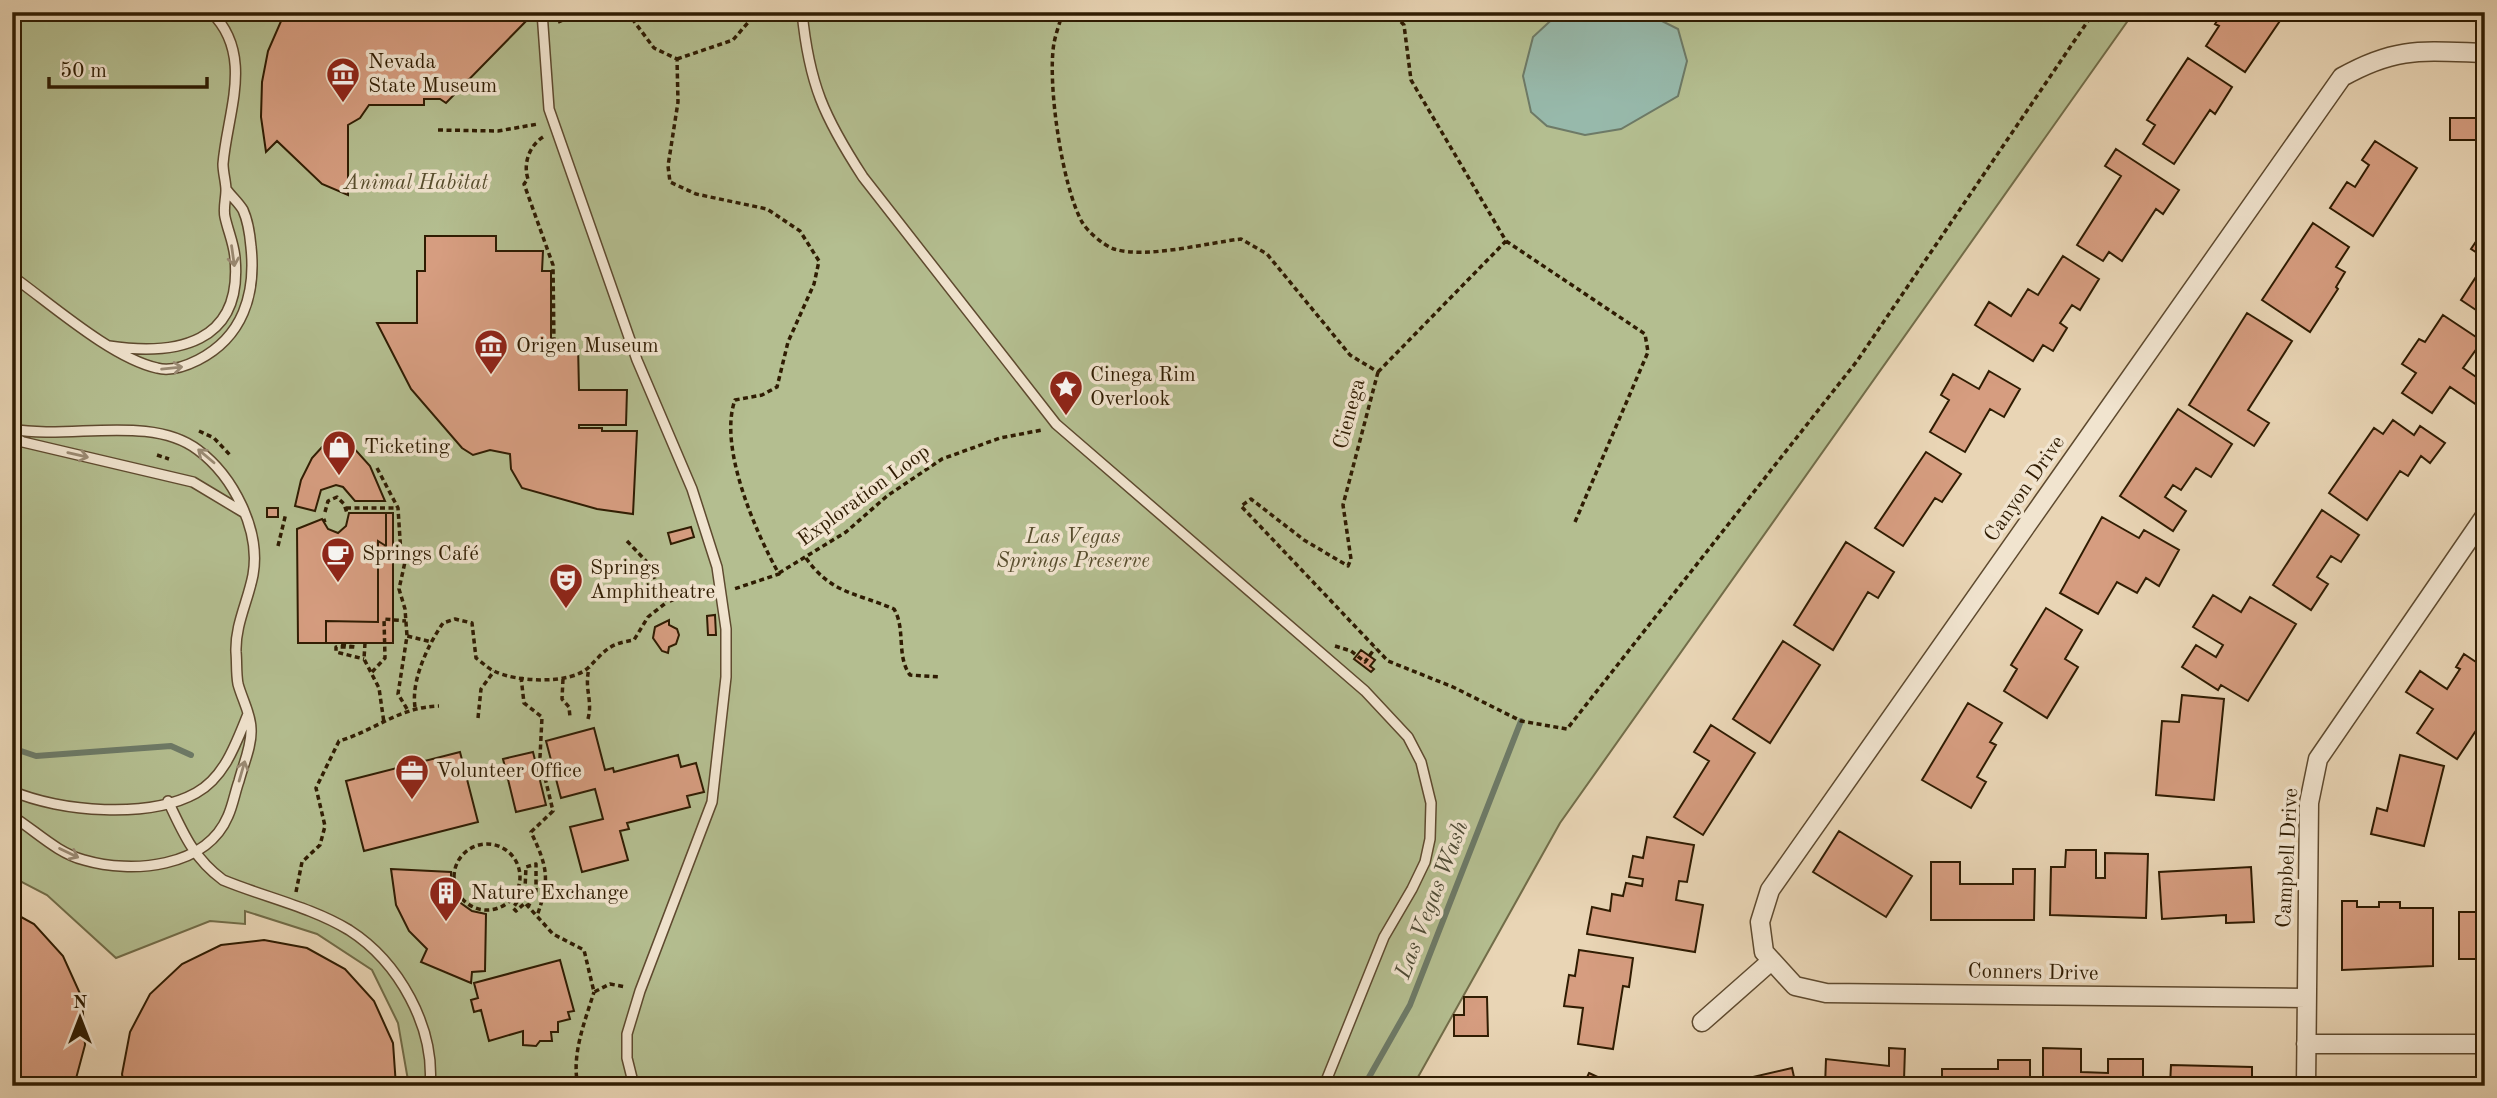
<svg xmlns="http://www.w3.org/2000/svg" width="2497" height="1098" viewBox="0 0 2497 1098" font-family="'Old Standard TT',serif">
	<style>
		.green { fill: #b4be90; stroke: #726d49; stroke-width: 2 }
		.water { fill: #97b9ab; stroke: #6d7a67; stroke-width: 2 }
		.lines { fill: none; stroke-linecap: round; stroke-linejoin: round }
		.stream { stroke: #6d7a67; stroke-width: 6 }
		.building { fill: #d69d80; stroke: #2f1c02; stroke-width: 2 }
		.lane-casing { stroke: #5e4a2f; stroke-width: 12 }
		.street-casing { stroke: #5e4a2f; stroke-width: 21 }
		.path { stroke: #2f1c02; stroke-width: 3.5; stroke-dasharray: 5 3.5; stroke-linecap: butt }
		.lane { stroke: #f1e4cf; stroke-width: 9 }
		.street { stroke: #f1e4cf; stroke-width: 18 }
		.oneway { stroke: #9a8a73 }
		.labels { text-anchor: middle; dominant-baseline: central; stroke-width: 7; stroke-linejoin: round; paint-order: stroke }
		.poi-label { font-size: 21px; fill: #2f1c02; stroke: #f1e4cf; text-anchor: start }
		.park-label { font-size: 21px; font-style: italic; fill: #574d2d; stroke: #f1e4cf }
		.street-label { font-size: 21px; fill: #2f1c02; stroke: #f1e4cf }
		.water-label { font-size: 23px; font-style: italic; fill: #4e4b35; stroke: #f1e4cf }
	</style>
	<rect width="100%" height="100%" fill="#e9d5b5"/>
	<filter id="stains"><feTurbulence type="fractalNoise" baseFrequency=".00286" numOctaves="4"/><feColorMatrix values="0 0 0 0 .2 0 0 0 0 .09 0 0 0 0 .02 0 0 0 .5 -.17"/></filter>
	<radialGradient id="worn" r=".72"><stop offset=".6" stop-color="#630" stop-opacity="0"/><stop offset="1" stop-color="#630" stop-opacity=".3"/></radialGradient>
	<!-- green -->
	<path class="green" d="M12 12H2134L1560 823 1413 1086H409L398 1023 372 970 317 934 245 911V924L210 921 116 958 47 895 12 877Z"/>
	<!-- water -->
	<path class="water" d="M1560 12 1652 16 1678 29 1687 61 1678 96 1621 129 1585 135 1547 126 1531 112 1523 76 1533 37Z"/>
	<g class="lines">
		<!-- stream -->
		<path class="stream" d="M12 748 36 756 171 746 191 755
			M1364 1086 1410 1005 1521 721"/>
	</g>
	<!-- building -->
	<path class="building" d="M285 12H527L530 17 446 103 440 99H424V105H369L360 118 348 125V195L322 184 277 141 266 152 261 117 262 82 268 51Z
		M2223 12H2286L2245 72 2206 46 2219 26 2215 24Z
		M2188 58 2232 87 2215 114 2210 110 2174 164 2143 144 2155 125 2147 120Z
		M2450 118H2485V164H2476V140H2450Z
		M2375 141 2417 168 2373 236 2330 208 2347 182 2355 187 2369 165 2362 160Z
		M2116 149 2179 190 2163 214 2156 209 2122 261 2109 252 2103 261 2077 245 2121 176 2105 166Z
		M2313 223 2349 247 2336 267 2345 272 2336 287 2338 289 2310 332 2262 300Z
		M2485 228V258L2471 249Z
		M425 236H496V251H543L542 271H551V345H578L579 390H627L626 425H579V428H602V431H637L633 514 597 509 522 488 511 469 510 454 490 450 473 455 462 448 411 389 377 323H417V271H425Z
		M2063 256 2099 279 2080 310 2072 305 2060 323 2067 328 2053 351 2043 345 2033 361 1975 325 1989 302 2011 316 2028 289 2038 295Z
		M2485 263V316L2461 300Z
		M2247 313 2292 341 2248 410 2269 423 2254 446 2189 405Z
		M2443 315 2482 341 2463 368 2485 383V393L2477 405 2450 387 2432 413 2402 393 2416 373 2402 364 2419 339 2425 342Z
		M1989 371 2020 389 2004 417 1990 409 1965 452 1930 432 1949 400 1941 395 1953 374 1979 389Z
		M2178 409 2232 444 2211 477 2196 468 2181 490 2173 485 2165 497 2186 511 2173 531 2120 496Z
		M2393 420 2414 435 2420 426 2445 443 2430 463 2421 456 2408 476 2400 471 2367 520 2329 493 2374 428 2383 434Z
		M341 442 352 446 370 466 385 501H355L343 487 336 485 321 490 315 511 295 506 301 480 312 458 323 446Z
		M1926 452 1961 474 1942 502 1935 498 1903 546 1875 528Z
		M267 508H278V517H267Z
		M2322 510 2359 535 2341 562 2331 556 2317 577 2328 584 2311 610 2273 585Z
		M349 513H386V546L378 541V622L326 621V643H298L297 529 322 519 328 529 338 533 346 526Z
		M349 513H393V643H298L297 529 322 519 328 529 338 533 346 526Z
		M2102 517 2139 538 2144 530 2179 550 2159 586 2146 578 2137 593 2117 582 2098 614 2060 593Z
		M691 527 694 537 671 544 668 533Z
		M1846 542 1894 572 1878 598 1868 592 1833 650 1794 625Z
		M2213 595 2241 612 2250 597 2296 624 2248 701 2221 685 2218 690 2182 667 2196 645 2216 657 2223 645 2193 627Z
		M2046 608 2082 630 2065 659 2078 667 2047 718 2004 691 2017 669 2011 665Z
		M715 615 716 635H708L707 616Z
		M669 620V625L677 629 679 635 676 644 669 647 668 653 662 651 653 638 655 627Z
		M1783 641 1820 665 1770 743 1733 719Z
		M1361 650 1375 660 1370 666 1374 669 1371 672 1354 659Z
		M2464 654 2485 668V717L2457 759 2417 733 2433 709 2406 692 2420 671 2447 689 2460 669 2456 667Z
		M2182 695 2224 699 2214 800 2156 795 2162 721 2179 722Z
		M1968 703 2002 723 1990 742 1996 745 1977 777 1986 782 1971 808 1922 780Z
		M1711 725 1755 753 1703 835 1674 817 1709 761 1694 752Z
		M594 728 605 770 613 768 614 772 678 755 681 767 696 763 704 792 687 796 690 807 627 823 629 829 620 831 628 860 582 872 570 827 603 819 595 789 561 798 546 741Z
		M460 752 478 822 364 851 346 781Z
		M533 752 546 805 516 812 503 759Z
		M2400 755 2444 766 2424 846 2371 834 2377 808 2387 811Z
		M1839 831 1912 876 1886 917 1813 872Z
		M1647 837 1694 845 1687 882 1679 881 1676 900 1703 905 1695 952 1587 934 1592 907 1610 911 1612 894 1623 896 1626 883 1642 886 1643 879 1629 877 1633 856 1643 858Z
		M2066 850H2096V878H2105V853L2148 854 2146 918 2050 915 2051 867H2065Z
		M1931 862H1960V884H2013V869H2035L2034 920H1931Z
		M2251 867 2254 922 2226 923V915L2162 919 2159 872Z
		M391 869 451 872V885L458 901 472 911 486 914 485 971 472 972 471 983 421 962 427 949 409 931 396 905Z
		M2342 901H2357V907H2379V902H2400V908H2433V966L2342 970Z
		M12 912 34 924 63 956 82 998 85 1045 74 1086H12Z
		M2459 912H2485V987H2482V959H2459Z
		M264 940 307 948 345 969 374 1001 393 1043 396 1086H124L122 1074 130 1032 150 994 182 964 221 945Z
		M1579 950 1633 958 1629 987 1623 986 1613 1049 1578 1044 1583 1008 1564 1006 1569 975 1575 976Z
		M560 960 574 1011 568 1012 570 1019 558 1022V1032H551L552 1041H540L536 1046 523 1045V1031L489 1041 481 1010 474 1012 471 1000 478 998 474 983Z
		M1464 997H1487L1488 1036H1454V1015H1464Z
		M1889 1048 1905 1049 1904 1080H1894V1086H1825L1826 1059 1889 1066Z
		M2043 1048 2081 1049V1072L2108 1073V1059H2143V1086H2043Z
		M1998 1060H2030V1086H1942V1069H1998Z
		M2171 1065 2252 1067V1086H2170Z
		M1792 1068 1796 1086H1714Z
		M1589 1073 1617 1086H1583Z"/>
	<g class="lines">
		<!-- lane casing -->
		<g class="lane-casing">
			<path id="lane" d="M542 12 549 109 637 360 692 489 717 567 726 629V677L712 802 640 991 627 1034V1058L634 1086
				M802 12C809 84 824 117 863 177L1056 424 1365 691 1408 737 1421 762 1431 803 1430 839 1425 862 1412 889 1384 937 1324 1086
				M12 276C51 304 112 358 157 368 171 372 186 366 198 360 243 337 256 294 251 247 250 235 248 221 243 210 239 203 231 196 226 189
				M109 346C176 356 243 344 235 258 234 244 228 231 225 217 223 208 226 199 226 190 226 182 223 173 223 164 227 113 255 55 211 12
				M12 429C69 440 151 414 198 450 233 476 261 530 253 575 248 601 235 625 236 652 237 663 236 673 238 684 242 699 251 714 251 729 252 746 243 765 239 781 235 792 233 805 228 816 206 868 132 874 84 860 57 853 36 831 12 816
				M12 436 23 442 193 482 243 512
				M12 791C60 812 149 819 196 793 225 777 236 743 248 714
				M168 801C183 833 194 859 223 880 264 897 311 907 349 930 399 962 435 1027 430 1086"/>
		</g>
		<!-- street casing -->
		<g class="street-casing">
			<path id="street" d="M2306 998 1826 993 1795 986 1764 952 1760 922 1770 890 2342 77C2397 46 2424 51 2485 53
				M1702 1022 1770 962
				M2306 1044H2485
				M2306 1086 2309 803 2318 759 2485 516"/>
		</g>
		<!-- path -->
		<path class="path" d="M627 12 654 48 677 59 678 102 668 166 670 182 696 194 767 209 800 231 819 261 814 284 788 342 777 387 762 395 735 400C718 447 756 533 779 574L734 589
			M1063 12C1060 22 1056 33 1054 43 1047 83 1062 186 1082 222 1088 232 1103 245 1114 249 1147 259 1206 243 1241 239L1267 254 1350 355 1378 372
			M1400 20 1417 12
			M558 22 584 12
			M677 59 733 40 757 12
			M438 130 498 131 538 124
			M543 137C529 146 523 164 528 179L524 184 553 265 554 345
			M1506 241 1645 334 1648 352 1575 522
			M1378 372 1343 505 1351 559 1348 566 1304 540 1251 499 1241 506 1388 661 1453 687 1521 721 1567 729 1857 361 2094 12
			M1378 372 1506 241 1411 80 1404 25 1392 12
			M199 431 214 438 230 455
			M157 455 169 459
			M377 468 398 508 401 554 405 562 399 589 405 609 407 636
			M346 508H398
			M325 512 328 501 337 497 344 504 347 513
			M323 521 326 520
			M627 541 646 561 667 602 687 595H705
			M278 546 286 513
			M806 558C831 594 857 593 894 609 906 629 896 656 910 675L941 677
			M779 573 846 532 887 496 942 459 1000 438 1042 430
			M365 643 364 659 379 688 384 723
			M341 645 356 647H336V652L364 659
			M1335 646 1351 651 1365 662 1375 648
			M372 672 385 658 384 619 406 621
			M521 677 524 703 542 717 540 757 553 811 531 832C548 868 550 879 537 916
			M563 679 562 699 569 707 570 717
			M415 707C411 680 428 645 443 623L455 619 472 623 476 658C482 662 487 668 494 671 515 682 571 685 589 667 606 650 608 644 634 640L648 617 667 602
			M407 709 398 694 407 636 432 642
			M478 718 481 689 494 671
			M588 719C593 699 584 691 589 668
			M454 877a33 33 0 1 1 66 0a33 33 0 1 1-66 0Z
			M296 892 302 862 320 845 325 826 316 788 339 741C376 730 399 707 439 706
			M514 897 519 899 513 908 516 911 525 903 553 934 584 950 594 992 610 984 626 987
			M519 899 525 889 526 867 536 864V891L528 907
			M571 1086 577 1080
			M578 1086C571 1055 585 1021 594 992
			M578 1086 617 1078"/>
		<!-- lane -->
		<use href="#lane" class="lane"/>
		<!-- street -->
		<use href="#street" class="street"/>
	</g>
	<!-- one-way arrows -->
	<defs><path id="oneway-shaft" d="M-6 0H5M1.5-3L5.5 0L1.5 3" fill="none" stroke-width="1.6" stroke-linecap="round" stroke-linejoin="round" transform="scale(1.75)"/></defs>
	<g class="oneway">
		<use href="#oneway-shaft" transform="translate(233 256) rotate(82)"/>
		<use href="#oneway-shaft" transform="translate(172 368) rotate(-6)"/>
		<use href="#oneway-shaft" transform="translate(78 455) rotate(13)"/>
		<use href="#oneway-shaft" transform="translate(206 456) rotate(-140)"/>
		<use href="#oneway-shaft" transform="translate(242 771) rotate(-74)"/>
		<use href="#oneway-shaft" transform="translate(69 853) rotate(26)"/>
	</g>
	<!-- icons -->
	<defs>
		<g id="museum-pin" transform="scale(1.75)"><path d="M0 17L-7.5 6A9.5 9.5 0 1 1 7.5 6Z" fill="#8f2418" stroke="#f1e4cf"/><path d="M0-6L6-3V-2H-6V-3ZM-5-1h2V3h-2ZM-1-1h2V3h-2ZM3-1h2V3H3ZM-6 4H6V6H-6Z" fill="#fff"/></g>
		<g id="sight-pin" transform="scale(1.75)"><path d="M0 17L-7.5 6A9.5 9.5 0 1 1 7.5 6Z" fill="#8f2418" stroke="#f1e4cf"/><path d="M0-6L1.8-2.2L6-1.7L2.9 1.2L3.7 5.4L0 3.3L-3.7 5.4L-2.9 1.2L-6-1.7L-1.8-2.2Z" fill="#fff"/></g>
		<g id="shop-pin" transform="scale(1.75)"><path d="M0 17L-7.5 6A9.5 9.5 0 1 1 7.5 6Z" fill="#8f2418" stroke="#f1e4cf"/><path d="M-5-2.5h2.3a2.7 3.5 0 0 1 5.4 0H5L5.5 6h-11ZM-1.5-2.5h3a1.5 2.3 0 0 0-3 0Z" fill="#fff"/></g>
		<g id="cafe-pin" transform="scale(1.75)"><path d="M0 17L-7.5 6A9.5 9.5 0 1 1 7.5 6Z" fill="#8f2418" stroke="#f1e4cf"/><path d="M-5.5-4.5H6V0H3Q3 3.5 0 3.5H-2.5Q-5.5 3.5-5.5 0ZM3-3.2v2h1.7v-2ZM-6 4.5H4V6H-6Z" fill="#fff"/></g>
		<g id="theatre-pin" transform="scale(1.75)"><path d="M0 17L-7.5 6A9.5 9.5 0 1 1 7.5 6Z" fill="#8f2418" stroke="#f1e4cf"/><path d="M-5-5.5Q0-4 5-5.5V0Q5 5 0 6Q-5 5-5 0ZM-3.3-2.5H-1v1.5H-3.3ZM1-2.5H3.3v1.5H1ZM-2.8 1Q0 5.5 2.8 1Z" fill="#fff"/></g>
		<g id="office-pin" transform="scale(1.75)"><path d="M0 17L-7.5 6A9.5 9.5 0 1 1 7.5 6Z" fill="#8f2418" stroke="#f1e4cf"/><path d="M-6-3h4V-5.5h4V-3h4V5H-6ZM-1-4.5V-3h2v-1.5ZM-6 0V1H6V0Z" fill="#fff"/></g>
		<g id="building-pin" transform="scale(1.75)"><path d="M0 17L-7.5 6A9.5 9.5 0 1 1 7.5 6Z" fill="#8f2418" stroke="#f1e4cf"/><path d="M-4-6H4V6H1V3H-1V6H-4ZM-2.5-4.3h1.7v1.8h-1.7ZM.8-4.3h1.7v1.8H.8ZM-2.5-1h1.7V.8h-1.7ZM.8-1h1.7V.8H.8Z" fill="#fff"/></g>
	</defs>
	<g fill-rule="evenodd">
		<use href="#museum-pin" x="343" y="74"/>
		<use href="#museum-pin" x="491" y="346"/>
		<use href="#sight-pin" x="1066" y="387"/>
		<use href="#shop-pin" x="339" y="447"/>
		<use href="#cafe-pin" x="338" y="554"/>
		<use href="#theatre-pin" x="566" y="580"/>
		<use href="#office-pin" x="412" y="771"/>
		<use href="#building-pin" x="446" y="893"/>
	</g>
	<g class="labels">
		<!-- poi labels -->
		<g class="poi-label">
			<text x="368" y="62">Nevada<tspan x="368" dy="24">State Museum</tspan></text>
			<text x="516" y="346">Origen Museum</text>
			<text x="1090" y="375">Cinega Rim<tspan x="1090" dy="24">Overlook</tspan></text>
			<text x="364" y="447">Ticketing</text>
			<text x="362" y="554">Springs Café</text>
			<text x="590" y="568">Springs<tspan x="590" dy="24">Amphitheatre</tspan></text>
			<text x="436" y="771">Volunteer Office</text>
			<text x="471" y="893">Nature Exchange</text>
		</g>
		<!-- park labels -->
		<g class="park-label">
			<text x="416" y="183">Animal Habitat</text>
			<text x="1073" y="537">Las Vegas<tspan x="1073" dy="24">Springs Preserve</tspan></text>
		</g>
		<!-- street labels -->
		<g class="street-label">
			<text transform="translate(1350 414) rotate(-75)">Cienega</text>
			<text transform="translate(2025 489) rotate(-55)">Canyon Drive</text>
			<text transform="translate(864 496) rotate(-36)">Exploration Loop</text>
			<text transform="translate(2288 858) rotate(-87)">Campbell Drive</text>
			<text transform="translate(2033 973) rotate(1)">Conners Drive</text>
		</g>
		<!-- water labels -->
		<g class="water-label">
			<text transform="translate(1432 900) rotate(-69)">Las Vegas Wash</text>
		</g>
	</g>
	<!-- margin -->
	<rect width="2497" height="1098" fill="none" stroke="#e9d5b5" stroke-width="42"/>
	<rect x="14" y="14" width="2469" height="1070" fill="none" stroke="#2f1c02" stroke-width="3.5"/>
	<rect x="21" y="21" width="2455" height="1056" fill="none" stroke="#2f1c02" stroke-width="2"/>
	<!-- north arrow -->
	<g transform="translate(80 1018)" stroke="#f1e4cf" stroke-width="5" paint-order="stroke">
	<path d="M0-5L12 26L0 18L-12 26Z" fill="#2f1c02"/>
	<text y="-10" font-size="19" font-weight="bold" text-anchor="middle" fill="#2f1c02">N</text>
	</g>
	<!-- scale -->
	<path d="M49 77v10h158v-10" fill="none" stroke="#2f1c02" stroke-width="3.5"/>
	<text x="60" y="77" font-size="21" fill="#2f1c02" stroke="#f1e4cf" stroke-width="5" paint-order="stroke">50 m</text>
	<rect width="100%" height="100%" filter="url(#stains)"/>
	<rect width="100%" height="100%" fill="url(#worn)"/>
</svg>
